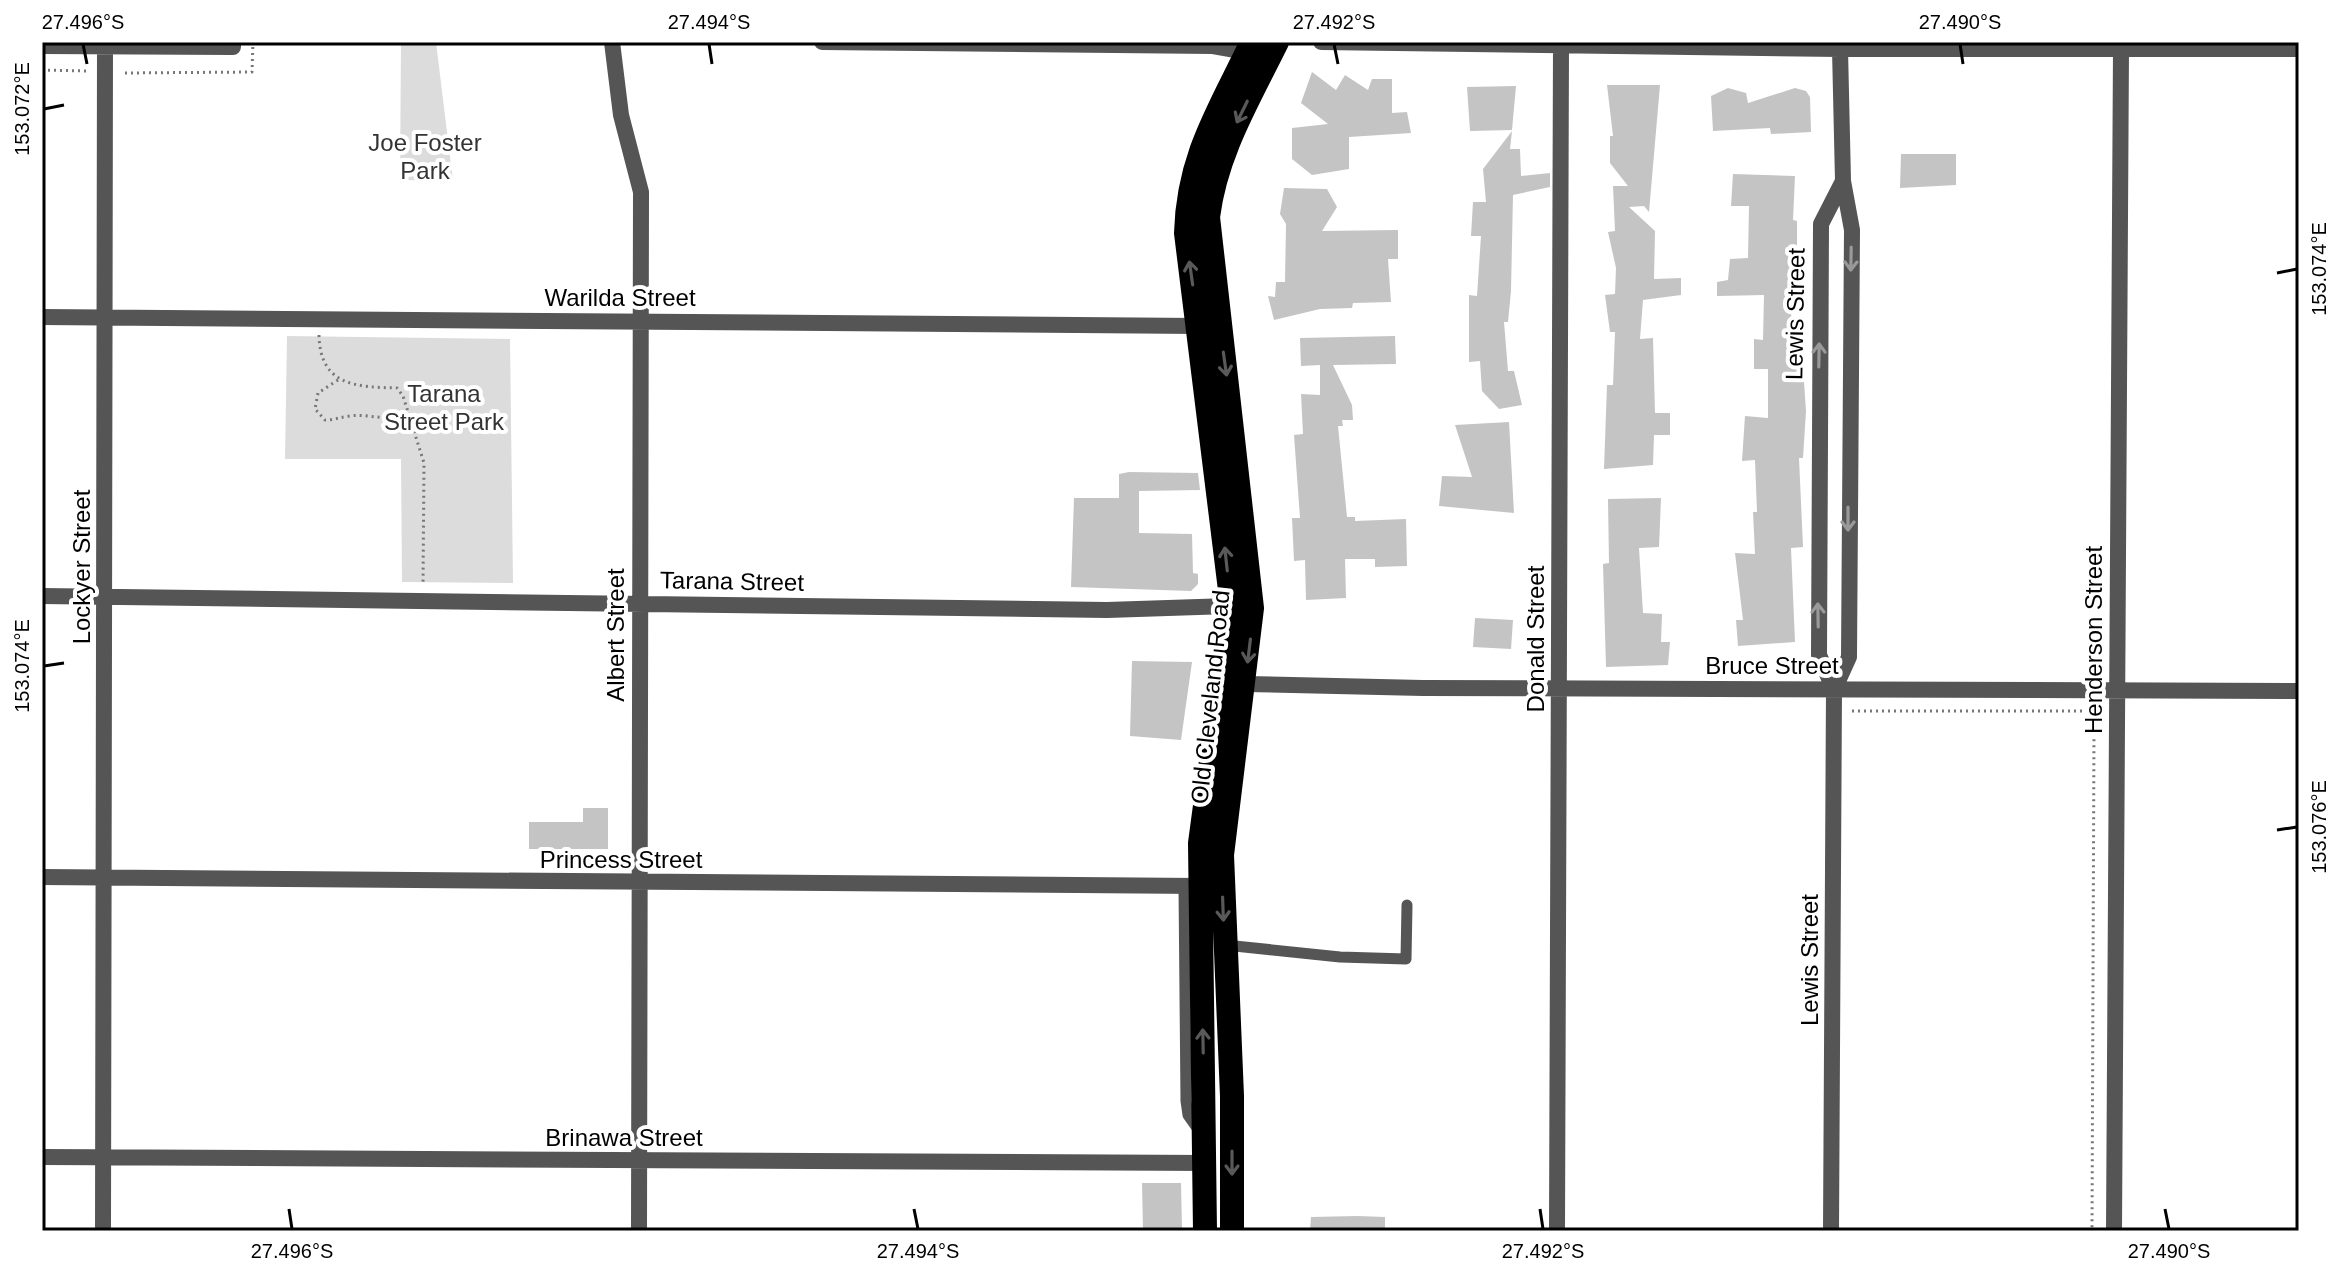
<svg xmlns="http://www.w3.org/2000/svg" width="2341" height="1273" viewBox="0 0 2341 1273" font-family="Arial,sans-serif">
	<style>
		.green { fill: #dcdcdc }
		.building { fill: #c4c4c4 }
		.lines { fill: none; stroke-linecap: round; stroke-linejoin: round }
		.path { stroke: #777; stroke-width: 3; stroke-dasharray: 2 4; stroke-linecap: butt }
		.lane { stroke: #555; stroke-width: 11 }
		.street { stroke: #555; stroke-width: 16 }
		.highway { stroke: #000; stroke-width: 24 }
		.oneway { stroke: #595959 }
		.oneway2 { stroke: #999 }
		.ticks { fill: none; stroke: #000; stroke-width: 3 }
		.labels { text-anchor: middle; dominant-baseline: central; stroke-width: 8; stroke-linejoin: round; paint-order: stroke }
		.park-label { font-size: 24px; fill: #333; stroke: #fff }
		.street-label { font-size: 24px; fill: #000; stroke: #fff }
		.neatline { fill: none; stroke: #000; stroke-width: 3 }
		.ticks-label { font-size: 20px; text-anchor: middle; fill: #000 }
	</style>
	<rect width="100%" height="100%" fill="#fff"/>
	<!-- green -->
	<path class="green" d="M401 42H436L453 181 400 180Z
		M287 336 510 339 513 583 402 582 401 459H285Z"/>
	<!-- building -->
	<path class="building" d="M1312 72 1336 90 1345 75 1368 90 1372 79H1392V113L1407 112 1411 133 1349 137V169L1312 175 1292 159V128L1328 124 1301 103Z
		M1607 85H1660L1649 212 1644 206 1629 207 1655 231 1654 279 1681 278V295L1643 300 1640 339 1653 338 1655 413H1670V435H1654L1653 465 1604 469 1607 385H1613L1615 332H1610L1605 295 1615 294 1616 268 1608 232 1615 231 1613 186H1628L1610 163V136H1613Z
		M1516 86 1512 130 1470 131 1467 87Z
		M1728 88 1746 93 1748 103 1795 88 1806 91 1810 97 1811 132 1771 134 1770 128 1713 131 1711 96Z
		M1512 131 1510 149H1520L1521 176 1550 173V187L1513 195 1511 291 1508 322H1504L1508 371H1514L1522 405 1499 409 1482 391 1480 361 1469 362V295L1477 296 1481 236H1471L1473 202H1486L1483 169Z
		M1901 154H1956V185L1900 188Z
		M1733 174 1795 176 1793 220 1797 221V251L1792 250 1791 341H1798V354L1802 353 1806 411 1803 458H1799L1803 547 1791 548 1795 642 1738 646 1736 620H1743L1735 553 1755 554 1753 512H1757L1755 460 1742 461 1745 416 1768 418V369H1754V339L1763 340 1764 295 1717 296V282L1728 280 1730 259 1748 258 1749 206H1731Z
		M1284 188 1327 189 1337 207 1322 231 1398 230V259H1388L1391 302 1353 303 1352 308 1320 309 1274 320 1268 296 1275 297 1276 282H1285L1286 224 1280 214Z
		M1395 336 1396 364 1333 365 1352 405 1353 420H1342L1343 426H1338L1347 517H1355V521L1406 519 1407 566 1375 567V559H1345L1346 598 1306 600 1305 560 1294 561 1292 518H1300L1294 435 1303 434 1301 394 1320 395V365L1301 366 1300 338Z
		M1509 422 1514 513 1439 506 1442 476 1472 477 1455 425Z
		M1129 472 1198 473 1200 490 1139 491V533L1192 534 1193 573 1198 574V584L1191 591 1071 587 1074 498H1119V474Z
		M1661 498 1659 547 1639 548 1643 613 1662 614 1661 642H1670L1668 665 1606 667 1603 564 1609 563 1608 499Z
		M1475 618 1513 620 1511 649 1473 647Z
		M1132 661 1192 662 1181 740 1130 736Z
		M583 808H608V849H529V822H583Z
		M1142 1183H1181L1182 1231H1143Z
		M1357 1216 1385 1217V1231H1310L1311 1217Z"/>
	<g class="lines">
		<!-- path -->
		<path class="path" d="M42 70 86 71
			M125 73 252 72 253 42
			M319 335C320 386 356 387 397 388L403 396 424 463 423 584
			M338 380 318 393 315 409 325 420C334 420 341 417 350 416 370 413 388 424 406 410
			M74 579 88 571
			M1852 711H2099L2094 727 2092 1231"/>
		<!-- lane -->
		<path class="lane" d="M1184 887 1186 1101 1188 1115 1200 1132
			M1225 945 1340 957 1406 959 1407 905"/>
		<!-- street -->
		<path class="street" d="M612 42 621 115 641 192 639 1231
			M822 42 1213 46 1247 52
			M1321 42 1840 49H2299
			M42 46 233 47V42
			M42 317 1198 326
			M42 596 1107 610 1229 606
			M1245 684 1423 688 2299 691
			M1834 690 1849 657 1852 230 1843 181 1840 49
			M42 877 1199 886
			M42 1157 1206 1163
			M103 1231 105 46
			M1557 1231 1561 46
			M1831 1231 1834 690 1819 655 1821 224 1843 181
			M2114 1231 2121 49"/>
		<!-- highway -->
		<path class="highway" d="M1205 1231 1200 843 1228 634 1230 590 1186 233C1188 156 1220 109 1252 42
			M1232 1231V1096L1222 855 1252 608 1208 217C1216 153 1249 99 1277 42"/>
	</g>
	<!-- one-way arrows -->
	<defs><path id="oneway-shaft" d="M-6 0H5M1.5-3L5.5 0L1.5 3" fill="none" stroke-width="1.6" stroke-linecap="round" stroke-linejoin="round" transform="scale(2)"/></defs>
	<g class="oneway">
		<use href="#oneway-shaft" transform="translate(1242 112) rotate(116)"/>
		<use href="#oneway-shaft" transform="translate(1191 273) rotate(-98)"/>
		<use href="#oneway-shaft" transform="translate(1225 364) rotate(82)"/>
		<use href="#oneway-shaft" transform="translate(1226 559) rotate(-96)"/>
		<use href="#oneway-shaft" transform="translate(1249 651) rotate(97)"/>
		<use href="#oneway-shaft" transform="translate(1223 909) rotate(88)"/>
		<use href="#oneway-shaft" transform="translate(1203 1041) rotate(-91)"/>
		<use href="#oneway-shaft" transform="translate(1232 1163) rotate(90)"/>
	</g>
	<g class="oneway2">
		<use href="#oneway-shaft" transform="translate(1851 259) rotate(91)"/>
		<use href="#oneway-shaft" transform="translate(1819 355) rotate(-89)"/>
		<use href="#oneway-shaft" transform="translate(1848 519) rotate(90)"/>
		<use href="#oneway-shaft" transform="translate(1818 615) rotate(-91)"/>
	</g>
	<!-- ticks -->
	<path class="ticks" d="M83 44 87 64M709 44 712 64M1334 44 1338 64M1960 44 1963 64M44 109 64 105M2277 273 2297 269M44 666 64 663M2277 830 2297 827M289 1209 292 1229M914 1209 918 1229M1540 1209 1543 1229M2165 1209 2169 1229"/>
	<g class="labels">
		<!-- park labels -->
		<g class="park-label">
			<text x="425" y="142">Joe Foster<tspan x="425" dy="28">Park</tspan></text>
			<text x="444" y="393">Tarana<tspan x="444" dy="28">Street Park</tspan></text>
		</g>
		<!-- street labels -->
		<g class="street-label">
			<text x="620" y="297">Warilda Street</text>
			<text transform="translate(1795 314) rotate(-89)">Lewis Street</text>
			<text transform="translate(81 567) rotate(-90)">Lockyer Street</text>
			<text transform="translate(732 581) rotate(1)">Tarana Street</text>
			<text transform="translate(615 635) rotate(-90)">Albert Street</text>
			<text transform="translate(1535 639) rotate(-90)">Donald Street</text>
			<text transform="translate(2093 640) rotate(-90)">Henderson Street</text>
			<text x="1772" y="665">Bruce Street</text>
			<text transform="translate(1210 697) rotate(-84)">Old Cleveland Road</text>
			<text x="621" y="859">Princess Street</text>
			<text transform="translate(1809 960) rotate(-90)">Lewis Street</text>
			<text x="624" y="1137">Brinawa Street</text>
		</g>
	</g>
	<!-- border -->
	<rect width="2341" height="1273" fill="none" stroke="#ffffff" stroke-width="88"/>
	<rect x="44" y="44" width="2253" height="1185" class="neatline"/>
	<g class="ticks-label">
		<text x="83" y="29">27.496°S</text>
		<text x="709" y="29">27.494°S</text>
		<text x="1334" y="29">27.492°S</text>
		<text x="1960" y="29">27.490°S</text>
		<text transform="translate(22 109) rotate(-90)" y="7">153.072°E</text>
		<text transform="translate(2319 269) rotate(-90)" y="7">153.074°E</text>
		<text transform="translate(22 666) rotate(-90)" y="7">153.074°E</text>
		<text transform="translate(2319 827) rotate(-90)" y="7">153.076°E</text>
		<text x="292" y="1258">27.496°S</text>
		<text x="918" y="1258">27.494°S</text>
		<text x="1543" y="1258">27.492°S</text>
		<text x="2169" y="1258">27.490°S</text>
	</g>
</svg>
